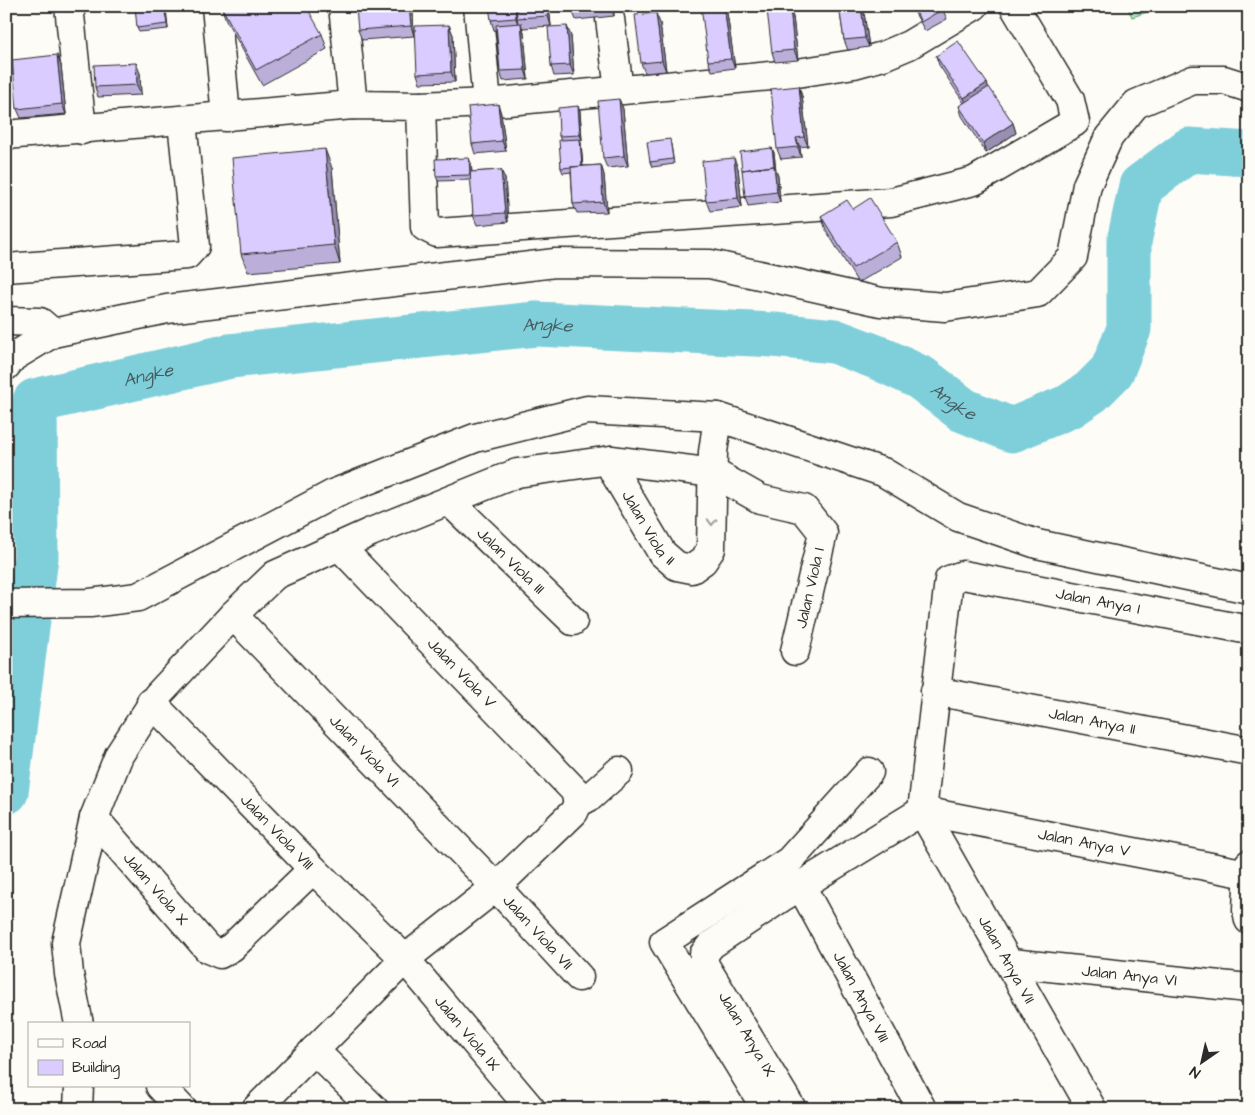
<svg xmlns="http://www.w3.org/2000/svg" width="1255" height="1115" viewBox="0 0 1255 1115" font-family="'Architects Daughter',sans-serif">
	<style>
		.green { fill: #a1eab9; stroke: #668a72 }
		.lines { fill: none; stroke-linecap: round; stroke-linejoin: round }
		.river { stroke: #7fcfda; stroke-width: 45 }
		.minor-casing { stroke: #2b2b2b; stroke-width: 31 }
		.minor { stroke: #fdfcf7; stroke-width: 28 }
		.wall { fill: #bbafda; stroke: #2b2b2b }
		.shaded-wall { fill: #998fb2; stroke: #2b2b2b }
		.building { fill: #daccfe; stroke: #2b2b2b }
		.oneway { stroke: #9e9e9b }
		.labels { text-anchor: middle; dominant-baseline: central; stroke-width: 5; stroke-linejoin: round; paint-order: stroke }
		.street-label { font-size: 16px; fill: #2b2b2b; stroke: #fdfcf7 }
		.water-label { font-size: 18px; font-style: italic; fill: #445c60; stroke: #fdfcf7 }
	</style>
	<rect width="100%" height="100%" fill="#fdfcf7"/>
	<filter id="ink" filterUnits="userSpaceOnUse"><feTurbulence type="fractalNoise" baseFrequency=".02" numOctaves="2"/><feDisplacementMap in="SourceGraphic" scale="10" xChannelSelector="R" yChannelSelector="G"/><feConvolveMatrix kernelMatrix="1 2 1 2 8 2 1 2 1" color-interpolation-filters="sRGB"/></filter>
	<g filter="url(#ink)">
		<!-- green -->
		<path class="green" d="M1127 6H1166L1132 17Z"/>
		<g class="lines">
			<!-- river -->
			<path class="river" id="s1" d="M6 792 36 557 35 401 230 356 536 324 774 335 834 341 879 358 921 378 963 410 1012 430 1070 406 1091 392 1112 371 1129 329V242L1141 186 1189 150 1249 154"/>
			<!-- minor casing -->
			<g class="minor-casing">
				<g id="minor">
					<path d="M69 6 82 130"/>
					<path d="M216 6 226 117"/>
					<path d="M343 6 353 105"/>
					<path d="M478 6 487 103"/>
					<path d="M610 19 619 90"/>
					<path d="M421 106 425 227 437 233 891 202 974 181 1075 122 1070 100 1014 6"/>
					<path d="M6 135 353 105 421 106 487 103 791 74 854 64 883 56 909 45 974 6"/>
					<path d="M6 268 187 255 195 246 182 122"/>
					<path d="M6 321 40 322 53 333"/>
					<path d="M6 366 13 357 53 333 167 309 555 263 710 264 881 302 945 307 1038 293 1073 257 1087 185 1109 137 1136 104 1193 80H1224L1249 88"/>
					<path id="s2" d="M611 460 614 472 662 553 677 566 692 569 703 561 711 549 713 452 718 417"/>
					<path id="s3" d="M449 501 573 621"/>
					<path id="s4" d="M340 547 575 791 578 803"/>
					<path d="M6 604 90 603 138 597 335 493 475 438 587 410 718 417 883 472 958 517 1037 544 1249 589"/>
					<path id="s5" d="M233 615 496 887 579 977"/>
					<path id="s6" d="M935 691 1249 751"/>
					<path id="s7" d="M151 702 313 869 405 959 531 1109"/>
					<path id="s8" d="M922 811 949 580 963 575 1249 630"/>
					<path id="s9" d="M922 811 1092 1109"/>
					<path id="s10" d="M922 811 1247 874"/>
					<path id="s11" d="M94 818 208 949 220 954 232 947 313 869"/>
					<path d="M1249 864 1247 910 1249 920"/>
					<path id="s12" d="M801 886 922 1109"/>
					<path id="s13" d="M1011 963 1248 988"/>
					<path d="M79 1024 69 974 66 943 94 818 119 755 158 695 233 615 275 575 371 532 517 473 611 460 714 473 760 499 804 509 823 533 795 651"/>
					<path d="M314 1050 374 1109"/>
					<path d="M160 1086 182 1109"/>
					<path d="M78 1109 79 1086"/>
					<path d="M256 1109 405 959 496 887 574 812 578 803 591 796 619 771"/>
					<path d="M766 1109 664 942 789 861 869 772"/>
					<path d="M792 1109 704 964V954L711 945 784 896 922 811"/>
				</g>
			</g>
			<!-- minor -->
			<use href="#minor" class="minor"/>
		</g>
		<!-- wall -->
		<path class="wall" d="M165 6 168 29 139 32 137 28Z
			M221 6 322 34 327 49 262 85 226 20Z
			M376 6H410L413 13 414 36 362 40 358 30Z
			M549 6 551 26 523 28 524 33 528 79 503 81 500 71 496 30H494L491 20Z
			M613 6 614 16 576 20 572 10Z
			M839 6H863L869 47 848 50 844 40Z
			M911 6H941L947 19 925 31Z
			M727 13 735 68 712 71 708 61Z
			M793 17 798 60 775 62 772 52Z
			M660 23 666 71 645 73 641 63Z
			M449 25 453 35 455 82 420 83 417 74Z
			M571 36 574 75 554 76 551 66Z
			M57 55 61 65 66 114 21 118 17 109Z
			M936 56 987 83 988 87 1013 123 1016 133 986 153 962 116 959 106 964 103 939 65Z
			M140 73 141 95 98 97 95 87Z
			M802 96 808 146 800 147 801 157 781 159 777 149Z
			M619 99 623 109 628 166 607 168 603 158Z
			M498 104 501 114 506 151 475 154 472 144Z
			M578 106 580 111 582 140H580L581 143 583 166 601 165 604 175 607 212 577 213 573 204 571 172 563 173 561 168V140L559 136Z
			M671 144 674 164 652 167 650 162Z
			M772 148 774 153 776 171 778 176 780 202 748 206 745 196Z
			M471 163 472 172 501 170 505 179 508 222 477 225 473 215 471 180 438 181 436 176Z
			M332 168 340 264 248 272 241 254Z
			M738 168 742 207 710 211 706 201Z
			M853 209 897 242 902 257 858 283 826 230 821 216Z"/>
		<!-- shaded-wall -->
		<path class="shaded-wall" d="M164 6 166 7 168 29 167 24Z
			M409 6H410L413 13 414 36 411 26Z
			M515 6H517V18L519 28 516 18Z
			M547 6H549L551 26 548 16Z
			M611 6H613L614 16Z
			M724 6H725L727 13 735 68 731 59Z
			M861 6H863L869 47 865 38Z
			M790 7 793 17 798 60 794 50Z
			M656 13 660 23 666 71 662 61Z
			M521 23 524 33 528 79 525 70Z
			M449 25 453 35 455 82 451 72Z
			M567 26 571 36 574 75 570 65Z
			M57 55 61 65 66 114 62 104Z
			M136 63 140 73 141 95 137 85Z
			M987 83 990 93 968 108 964 98Z
			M799 86 802 96 808 146 804 137Z
			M619 99 623 109 628 166 624 156Z
			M498 104 501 114 506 151 502 141Z
			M578 106 580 111 582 140 580 135Z
			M1013 123 1016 133 986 153 983 143Z
			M796 138 800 147 801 157 798 147Z
			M580 139 581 143 583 172 582 167Z
			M772 148 774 153 776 171 778 176 780 202 777 192Z
			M325 149 332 168 340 264 334 245Z
			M469 158 471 163 472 180 470 175Z
			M734 158 738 168 742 207 738 198Z
			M601 165 604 175 607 212 603 202Z
			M501 170 505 179 508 222 505 213Z"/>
		<!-- building -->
		<path class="building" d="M135 6H164L167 24 137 28Z
			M221 6H306L322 34 256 70Z
			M376 6H409L411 26 358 30 356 8Z
			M489 6H515L516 18 491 20Z
			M516 6H547L548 16 517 18Z
			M571 6H611L572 10Z
			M701 6H724L731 59 708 61Z
			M839 6H861L865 38 844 40Z
			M913 6H941L943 9 921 22Z
			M790 7 794 50 772 52 767 10Z
			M656 13 662 61 641 63 635 15Z
			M521 23 525 70 500 71 496 25Z
			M449 25 451 72 417 74 415 26Z
			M567 26 570 65 551 66 548 27Z
			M958 41 987 83 964 98 936 56Z
			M57 55 62 104 17 109 12 60Z
			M136 63 137 85 95 87 94 65Z
			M799 86 804 137 796 138 798 147 777 149 771 89Z
			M989 87 1013 123 983 143 959 106Z
			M619 99 624 156 603 158 598 101Z
			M498 104 502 141 472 144 468 107Z
			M578 106 580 135 559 136 558 108Z
			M580 139 582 166 561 168 559 140Z
			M670 139 673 159 650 162 647 142Z
			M772 148 774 166 742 170 740 152Z
			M325 149 334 245 241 254 232 158Z
			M469 158 470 175 436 176 435 159Z
			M734 158 738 198 706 201 702 161Z
			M601 165 603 202 573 204 571 167Z
			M774 166 777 192 745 196 742 170Z
			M501 170 505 213 473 215 470 172Z
			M870 198 897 242 853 268 821 216 847 200 853 209Z"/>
		<!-- one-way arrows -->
		<defs><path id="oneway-chevron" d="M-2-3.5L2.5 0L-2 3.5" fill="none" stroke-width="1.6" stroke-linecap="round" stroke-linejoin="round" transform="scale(1.25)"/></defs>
		<use class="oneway" href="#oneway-chevron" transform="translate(712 522) rotate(92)"/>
	</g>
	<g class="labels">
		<!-- street labels -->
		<g class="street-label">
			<text stroke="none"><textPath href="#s2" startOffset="78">Jalan Viola II</textPath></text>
			<text stroke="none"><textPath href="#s3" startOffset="86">Jalan Viola III</textPath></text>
			<text transform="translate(810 588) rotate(-77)">Jalan Viola I</text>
			<text stroke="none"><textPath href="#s8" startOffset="385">Jalan Anya I</textPath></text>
			<text stroke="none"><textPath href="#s4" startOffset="175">Jalan Viola V</textPath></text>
			<text stroke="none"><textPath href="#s6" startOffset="160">Jalan Anya II</textPath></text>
			<text stroke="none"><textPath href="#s5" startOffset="189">Jalan Viola VI</textPath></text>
			<text stroke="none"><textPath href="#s7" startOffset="181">Jalan Viola VIII</textPath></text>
			<text stroke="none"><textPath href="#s10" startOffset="165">Jalan Anya V</textPath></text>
			<text stroke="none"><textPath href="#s11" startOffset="94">Jalan Viola X</textPath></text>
			<text stroke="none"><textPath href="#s5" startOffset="440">Jalan Viola VII</textPath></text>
			<text stroke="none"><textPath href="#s9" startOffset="171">Jalan Anya VII</textPath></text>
			<text stroke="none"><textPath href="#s13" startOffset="119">Jalan Anya VI</textPath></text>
			<text stroke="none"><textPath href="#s12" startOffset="126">Jalan Anya VIII</textPath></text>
			<text stroke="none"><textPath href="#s7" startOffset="458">Jalan Viola IX</textPath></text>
			<text transform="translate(747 1034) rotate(59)">Jalan Anya IX</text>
		</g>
		<!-- water labels -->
		<g class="water-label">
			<text stroke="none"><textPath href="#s1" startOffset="912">Angke</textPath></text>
			<text stroke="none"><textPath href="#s1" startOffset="509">Angke</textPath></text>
			<text stroke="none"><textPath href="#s1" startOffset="1334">Angke</textPath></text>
		</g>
	</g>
	<!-- margin -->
	<rect width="1255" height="1115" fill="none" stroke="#fdfcf7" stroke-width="25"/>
	<rect x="12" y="12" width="1230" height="1090" fill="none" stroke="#2b2b2b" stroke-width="2" filter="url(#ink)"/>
	<!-- legend -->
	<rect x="28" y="1022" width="162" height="65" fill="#fdfcf7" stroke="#a9a8a5"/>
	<rect x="38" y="1039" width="25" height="8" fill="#fdfcf7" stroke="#a9a8a5"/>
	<text x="72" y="1048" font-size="15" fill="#2b2b2b">Road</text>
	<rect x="38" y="1060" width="25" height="15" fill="#daccfe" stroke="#a9a8a5"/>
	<text x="72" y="1072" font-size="15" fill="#2b2b2b">Building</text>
	<!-- north arrow -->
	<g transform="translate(1202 1062) rotate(214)" stroke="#fdfcf7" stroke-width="4" paint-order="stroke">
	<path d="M0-4L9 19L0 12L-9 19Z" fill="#2b2b2b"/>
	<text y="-8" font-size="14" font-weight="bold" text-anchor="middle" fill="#2b2b2b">N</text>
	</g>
</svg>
